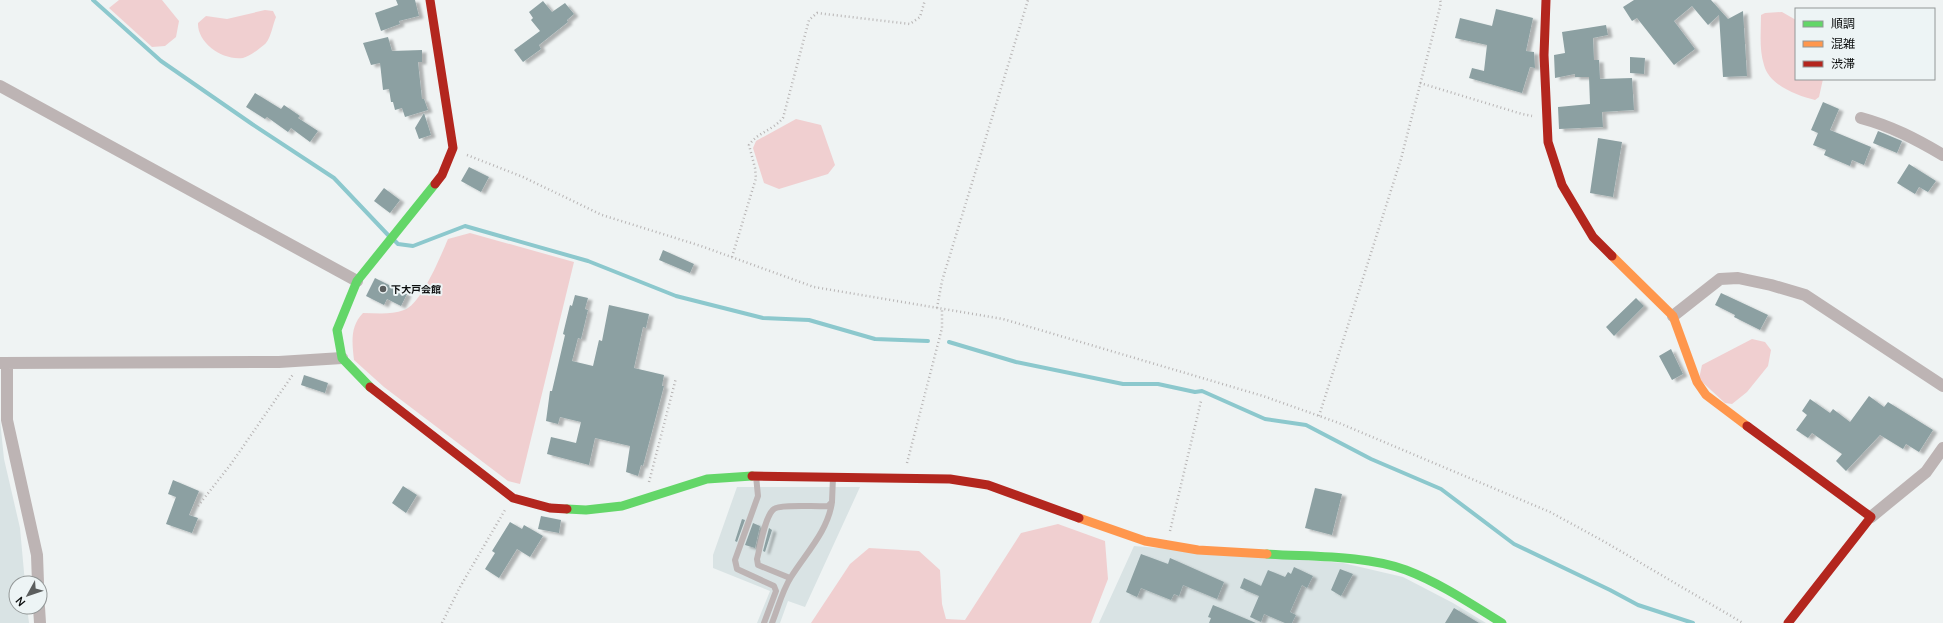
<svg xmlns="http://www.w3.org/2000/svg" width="1943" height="623" viewBox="0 0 1943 623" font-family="Manrope,'Noto Sans JP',sans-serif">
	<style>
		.built { fill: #d9e3e4 }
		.green { fill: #f0cfd0 }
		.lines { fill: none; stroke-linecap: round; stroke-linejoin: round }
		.stream { stroke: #8cc8cd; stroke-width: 4 }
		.building { fill: #8ca0a2; filter: url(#shadow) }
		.path { stroke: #b7b4b4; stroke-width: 2.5; stroke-dasharray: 1 3; stroke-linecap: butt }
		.lane { stroke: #bdb4b4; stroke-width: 6 }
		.street { stroke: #bdb4b4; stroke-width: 12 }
		.fast { stroke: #63d668; stroke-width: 9 }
		.slow { stroke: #ff974d; stroke-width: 9 }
		.jam { stroke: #b3261e; stroke-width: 9 }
		.poi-dot { fill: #5b5e5e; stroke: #edf4f5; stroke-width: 1.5 }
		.labels { text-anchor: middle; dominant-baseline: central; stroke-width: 4; stroke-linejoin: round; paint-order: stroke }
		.poi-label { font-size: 10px; font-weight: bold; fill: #0b0d0d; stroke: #edf4f5; text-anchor: start }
	</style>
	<defs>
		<filter id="shadow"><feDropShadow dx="4.5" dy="2.5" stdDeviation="1" flood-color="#0004"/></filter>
	</defs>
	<rect width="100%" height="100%" fill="#eff3f3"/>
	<!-- built -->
	<path class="built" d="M0 420 4 459 20 528 25 583H16V607H27L29 623H0Z
		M737 487H860L805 607 788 601 780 623H757L770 591 713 568V555Z
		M1134 546 1343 563 1403 577 1453 603 1486 623H1099Z"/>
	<!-- green -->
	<path class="green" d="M119 0H162L179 21 176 37 165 46 152 47 109 8Z
		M265 10 273 11 276 17C273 24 271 37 266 43 262 47 249 57 243 58 223 61 197 43 198 23L206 16 227 19Z
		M1782 12 1796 20V79H1823L1819 97 1815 100C1797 96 1769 85 1764 65 1759 49 1761 32 1761 15L1765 13Z
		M796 119 821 125 835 165 828 174 779 189 764 183 753 148 756 141Z
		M470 233 574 262 520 484 508 481 384 387 354 360C352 343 350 326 363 313 376 313 391 315 404 310 421 305 441 255 448 239Z
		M1752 339 1765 342 1771 350 1768 366 1747 392 1732 404 1725 403 1699 379 1702 365Z
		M1058 524 1105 541 1108 579 1091 623H811L850 564 869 548 919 551 940 570 942 604 946 619 965 620 1021 533Z"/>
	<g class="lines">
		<!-- stream -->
		<path class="stream" d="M93 0 161 61 252 124 334 178 389 236
			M394 240 398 244 413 246 465 226 588 261 676 296 763 318 809 320 875 339 928 341
			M949 342 1016 362 1123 384H1158L1195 392 1202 391 1265 419 1306 425 1371 459 1441 489 1514 544 1610 590 1638 605 1693 623"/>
	</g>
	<!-- building -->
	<path class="building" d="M396 0H415L419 16 399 21 400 24 381 31 375 13 398 5Z
		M1634 0H1711L1728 19 1743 11 1747 76 1723 77 1719 15 1708 25 1692 6 1674 21 1695 49 1674 65 1637 18 1632 21 1623 7Z
		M543 1 552 12 565 3 574 14 567 20 568 22 539 45 541 49 523 62 514 50 540 31 531 20 533 18 529 12Z
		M1496 9 1533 18 1526 51 1534 52 1535 68 1530 67 1522 93 1469 78 1472 68 1484 71 1487 45 1455 38 1460 18 1492 26Z
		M1606 25 1608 35 1593 38 1594 60H1599L1600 79 1632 78 1634 110 1602 112 1603 127 1559 129 1558 107 1590 104 1589 77H1575V74L1555 78 1554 55 1565 53 1562 32Z
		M388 37 392 51 422 50V62H418L422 99H424L428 110 405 117 402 108 395 110 393 102H391L389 89 383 90 380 63 371 65 363 43Z
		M1630 57 1645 58 1644 74 1630 73Z
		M255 93 281 109 284 105 300 116 298 118 318 131 310 142 291 128 288 132 267 117 265 119 246 107Z
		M1823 102 1839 109 1830 130 1871 147 1864 165 1852 160 1850 166 1824 155 1826 150 1813 145 1818 133 1811 130Z
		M424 113 431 135 419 139 415 128Z
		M1878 131 1902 141 1897 153 1873 143Z
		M1598 138 1622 142 1613 197 1590 193Z
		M1909 164 1936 181 1928 192 1919 187 1915 194 1897 183Z
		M469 167 489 177 481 192 461 181Z
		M384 188 400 200 390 213 374 201Z
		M663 250 694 264 690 273 659 260Z
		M375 278 407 294 401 306 387 299 384 305 366 296Z
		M1721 293 1768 315 1760 330 1734 317 1735 315 1715 305Z
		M575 295 588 298 585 309 588 310 581 339 578 338 572 361 593 366 599 340 602 341 609 305 649 314 646 328 643 327 634 368 664 375 662 386H664L643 466 641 465 638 476 626 472 630 446 595 438 589 465 547 454 551 437 576 443 581 422 560 417 558 424 546 421 550 391H552L565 335 563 334 570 305 572 306Z
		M1636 298 1644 306 1614 336 1606 327Z
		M1671 349 1683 374 1672 380 1659 356Z
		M304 375 328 383 325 393 301 385Z
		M1869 396 1884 407 1888 402 1933 430 1919 452 1906 444 1903 449 1880 435 1846 471 1836 461 1842 454 1812 433 1808 438 1796 430 1807 415 1802 411 1810 399 1830 413 1833 409 1850 422Z
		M173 480 199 491 189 515 198 518 192 533 166 524 176 497 168 494Z
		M403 486 417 495 406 513 392 503Z
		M1315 488 1342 494 1332 535 1305 528Z
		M541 516 561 520 559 533 538 529Z
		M742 519 745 520 737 542 735 541Z
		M510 522 522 529 524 525 543 536 530 557 517 549 499 578 485 569 495 553 492 551Z
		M753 523 760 526 755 548 745 545Z
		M769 528 772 530 765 552 763 551Z
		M1141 554 1168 564 1170 558 1224 582 1217 599 1183 585 1179 596 1174 594 1171 600 1141 588 1137 597 1126 592Z
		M1294 567 1313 576 1307 588 1302 585 1290 612 1296 615 1292 623H1285L1264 614 1261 622 1250 617 1259 596 1240 588 1244 578 1261 586 1268 570 1285 577 1288 572 1291 574Z
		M1340 569 1353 574 1341 596 1331 590Z
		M1213 605 1256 623H1209L1211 618 1208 617Z
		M1454 608 1479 623H1445Z"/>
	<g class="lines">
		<!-- path -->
		<path class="path" d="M1420 83 1522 114 1532 116
			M467 155 523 177 602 215 701 246 814 287 1003 319 1263 396 1339 423 1550 512 1605 542 1743 623
			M732 257 756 178 755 168 749 145C758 132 772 131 783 118L809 20 817 13 910 24 920 17 925 0
			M937 308 942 281 1028 0
			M1319 416 1401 159 1441 3 1440 0
			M907 463 942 328V309
			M649 482 676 378
			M198 506 231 464 294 373
			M1170 531 1201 401
			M442 623 460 587 505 510"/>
		<!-- lane -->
		<path class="lane" d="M756 476 758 496 735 560 737 569 774 586 776 591 764 623
			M790 578 758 565 757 559C760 548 765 515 774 509 780 504 817 507 828 506L832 502 833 477
			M772 623C778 608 782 591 791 577 806 553 828 531 832 502"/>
		<!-- street -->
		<path class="street" d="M0 86 357 281
			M1861 118C1891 126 1916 139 1943 155
			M1673 316 1720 279 1738 278 1771 285 1805 295 1943 386
			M0 363 279 362 342 358
			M7 364V420L37 555 38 583
			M1871 517 1926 472 1943 448
			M39 607 40 623"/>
		<!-- fast -->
		<path class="fast" d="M370 387 342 358 337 330 357 281 435 184
			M567 509 586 510 622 506 707 479 752 476
			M1267 554C1311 557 1365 555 1406 570 1440 583 1471 604 1502 623"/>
		<!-- slow -->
		<path class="slow" d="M1612 256 1673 316 1697 382 1706 395 1747 426
			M1079 518 1145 541 1198 550 1267 554"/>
		<!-- jam -->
		<path class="jam" d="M430 0 453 148 442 175 435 184
			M1546 0 1544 55 1548 142 1562 185 1593 237 1612 256
			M370 387 513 498 550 508 567 509
			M1747 426 1871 517 1788 623
			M752 476 950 479 988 485 1079 518"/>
	</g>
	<!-- markers -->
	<circle class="poi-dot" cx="383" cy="289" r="4"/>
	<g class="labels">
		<!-- poi labels -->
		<g class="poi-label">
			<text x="391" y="289">下大戸会館</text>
		</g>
	</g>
	<!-- legend -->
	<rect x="1795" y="8" width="140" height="72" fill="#edf4f5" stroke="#939898"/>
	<rect x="1803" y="21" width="20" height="6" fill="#63d668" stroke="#939898"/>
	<text x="1831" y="28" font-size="12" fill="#0b0d0d">順調</text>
	<rect x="1803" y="41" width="20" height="6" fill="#ff974d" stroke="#939898"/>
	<text x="1831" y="48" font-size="12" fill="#0b0d0d">混雑</text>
	<rect x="1803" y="61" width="20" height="6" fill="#b3261e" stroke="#939898"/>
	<text x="1831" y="68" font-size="12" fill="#0b0d0d">渋滞</text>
	<!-- north arrow -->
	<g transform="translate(28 595) rotate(230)"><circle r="19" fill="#edf4f5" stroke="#939898"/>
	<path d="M0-3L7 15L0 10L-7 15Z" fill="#5b5e5e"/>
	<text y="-6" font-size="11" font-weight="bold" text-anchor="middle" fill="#0b0d0d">N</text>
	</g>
</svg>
